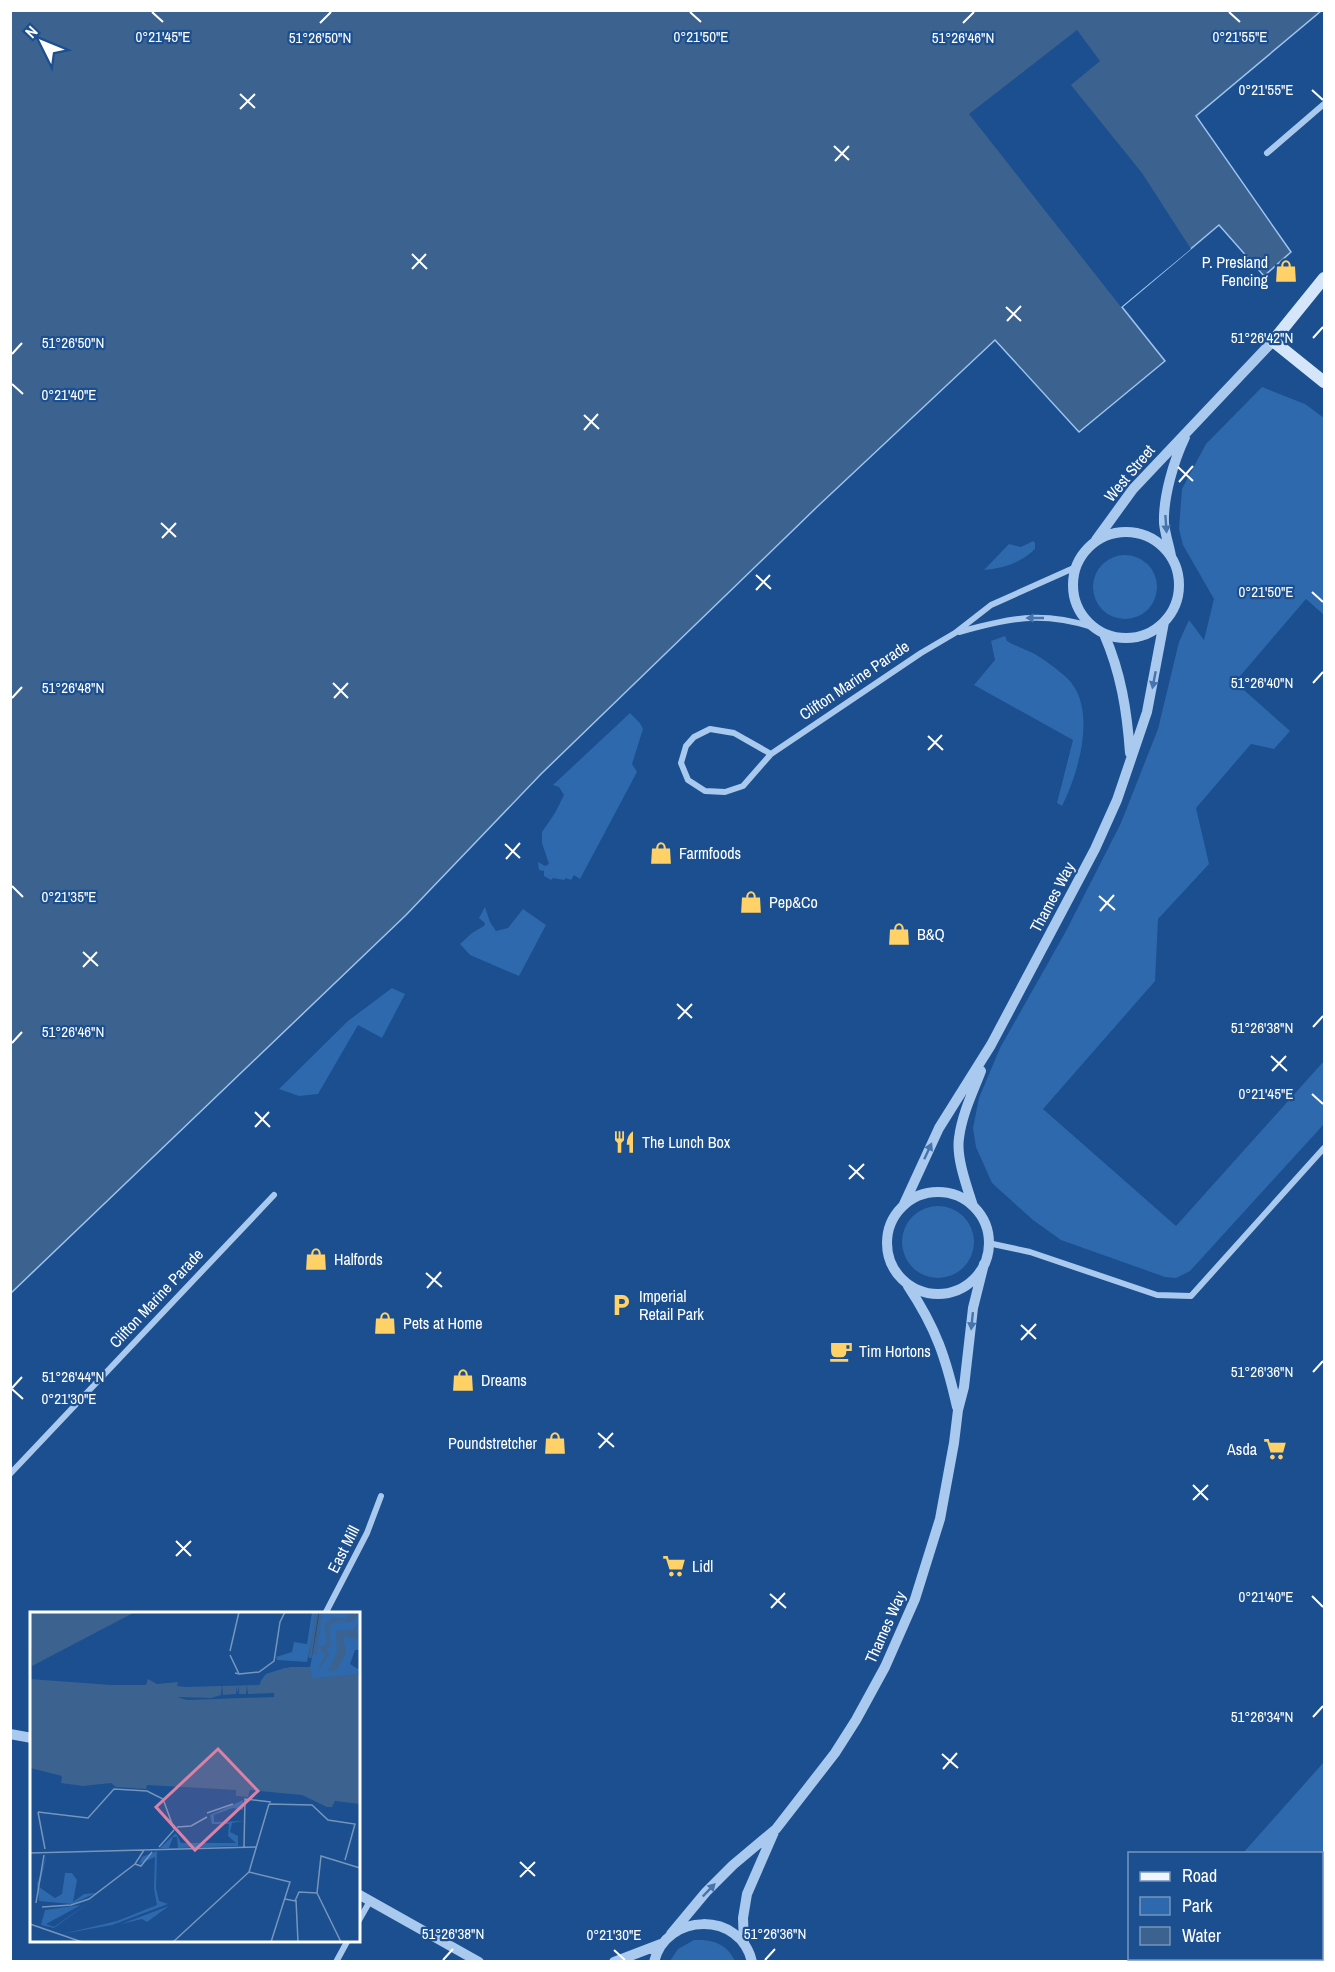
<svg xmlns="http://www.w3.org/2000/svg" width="1335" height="1972" viewBox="0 0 1335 1972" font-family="'Archivo Narrow',sans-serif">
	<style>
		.green { fill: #2e69ad }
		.water { fill: #3c6290; stroke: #9cc4f0; stroke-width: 1.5 }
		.pier { fill: #1b4f8f }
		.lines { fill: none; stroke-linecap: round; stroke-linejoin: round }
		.minor { stroke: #a9c9ee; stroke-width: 6 }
		.tertiary { stroke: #a9c9ee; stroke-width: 10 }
		.secondary { stroke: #d6e6fa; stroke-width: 12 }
		.primary { stroke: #f0f6ff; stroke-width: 15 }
		.oneway { fill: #4674ac }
		.ticks { fill: none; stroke: #fff; stroke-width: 2 }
		.labels { text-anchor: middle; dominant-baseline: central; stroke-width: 4.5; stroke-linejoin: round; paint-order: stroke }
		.poi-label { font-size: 16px; fill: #fff; stroke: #1b4f8f; text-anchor: start }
		.street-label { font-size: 16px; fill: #fff; stroke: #1b4f8f }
		.inset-river { fill: none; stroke: #3c6290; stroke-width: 3 }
		.inset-road { fill: none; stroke: #7695bc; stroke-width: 1.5 }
		.view { fill: #dd80a5; fill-opacity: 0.15; stroke: #dd80a5; stroke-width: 3 }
		.inset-edge { fill: none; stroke: #fff; stroke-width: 3 }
		.ticks-label { font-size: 15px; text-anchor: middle; fill: #fff; stroke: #1b4f8f; stroke-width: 4.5; stroke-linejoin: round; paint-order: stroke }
	</style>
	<rect width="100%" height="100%" fill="#1b4f8f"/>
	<!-- green -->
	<path class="green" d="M1262 387 1305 404 1324 418V615L1306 599 1235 682 1290 731 1274 749 1251 744 1196 808 1209 864 1158 919 1155 981 1043 1109 1176 1226 1324 1061V1124L1190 1271 1176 1278 1165 1277 1061 1240 1033 1220 992 1183 976 1147 973 1128 979 1098 1000 1048 1065 933 1121 823 1158 729 1179 642 1189 620 1204 640 1214 599 1183 545 1179 529 1182 489 1206 444Z
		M1033 541 1035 543V549C1021 563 1003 568 984 570L1009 544 1021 547Z
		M1093 587a32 32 0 1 1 64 0a32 32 0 1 1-64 0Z
		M1005 636 1007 641C1015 646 1025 649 1033 653 1044 659 1057 669 1067 678 1098 708 1079 772 1062 806L1057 803 1073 740 974 685 995 660 991 641Z
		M630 713 640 723 643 729 632 764 637 772 580 879 574 875 571 880 566 878 564 880 553 878 551 880 544 876V871L539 870 538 862 545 866 549 864 542 843V832L555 813 564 795 559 787 553 785Z
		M485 907 490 922 496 931 508 928 523 909 546 925 519 976 470 955 460 944 472 933 484 926 485 923 479 918Z
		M392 988 405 994 382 1038 358 1025 318 1094 299 1096 279 1089 348 1021Z
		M902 1242a36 36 0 1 1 72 0a36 36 0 1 1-72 0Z
		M1324 1762V1911L1322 1914V1854L1243 1853Z
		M694 1940C713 1939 727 1944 735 1961H670L678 1949Z
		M1149 1959 1282 1958V1959L1279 1962 1146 1961Z"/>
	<!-- water -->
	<path class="water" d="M11 11H1321L1196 116 1291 252 1264 276 1219 225 1122 307 1165 361 1079 432 995 340 818 506 541 774 406 915 11 1293Z"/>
	<!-- pier -->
	<path class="pier" d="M1077 30 1100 61 1071 85 1142 173 1191 249 1121 307 969 114Z"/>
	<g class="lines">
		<!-- minor -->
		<path class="minor" d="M1267 153 1324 104
			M959 632C1009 618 1041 611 1092 627
			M771 754 734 733 710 729 694 737 686 746 681 763 688 780 705 791 725 792 743 786 771 754 921 653 955 633 991 605 1076 567
			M988 1243 1030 1252 1157 1295 1191 1296 1324 1148
			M10 1474 274 1195
			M325 1614 367 1533 381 1496
			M358 1922 370 1901
			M336 1962 348 1940"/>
		<!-- tertiary -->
		<path class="tertiary" d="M1073 585a53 53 0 1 1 106 0a53 53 0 1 1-106 0Z
			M1096 540 1133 489 1273 341
			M1171 556C1169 545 1165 534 1164 523 1163 497 1174 460 1185 437
			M1104 634C1121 673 1127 711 1130 753
			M887 1243a51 51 0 1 1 102 0a51 51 0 1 1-102 0Z
			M904 1204 939 1128 991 1045 1095 849 1117 800 1147 712 1164 622
			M973 1206C967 1187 956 1158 959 1138 962 1114 973 1092 981 1071
			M908 1286C936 1328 946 1358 957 1407
			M10 1734 32 1738
			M358 1894 479 1962
			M671 1934 706 1892 733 1865 776 1829 835 1753 856 1720 885 1667 915 1599 940 1519 954 1443 958 1410 964 1387 973 1308 984 1264
			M744 1944 743 1918 747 1894 774 1832
			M614 1962 661 1944
			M654 1962C666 1912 741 1911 752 1962"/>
		<!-- secondary -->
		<path class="secondary" d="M1324 278 1273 341 1324 382"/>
		<!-- primary -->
		<path class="primary" d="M1322 1944 1324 1940
			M1306 1962 1308 1958
			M1322 1962 1324 1959"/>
	</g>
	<!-- one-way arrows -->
	<defs><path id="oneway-solid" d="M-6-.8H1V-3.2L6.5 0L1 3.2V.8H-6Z" transform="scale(1.5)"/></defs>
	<g class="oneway">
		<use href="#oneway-solid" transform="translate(1166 524) rotate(86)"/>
		<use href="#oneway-solid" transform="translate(1035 618) rotate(180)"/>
		<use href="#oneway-solid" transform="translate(1154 680) rotate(101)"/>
		<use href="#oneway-solid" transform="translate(928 1151) rotate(-65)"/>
		<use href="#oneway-solid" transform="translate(972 1321) rotate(96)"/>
		<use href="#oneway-solid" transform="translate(709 1890) rotate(-46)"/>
	</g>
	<!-- ticks -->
	<path class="ticks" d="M152 12 163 22M690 12 701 22M1229 12 1240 22M320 23 331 12M963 23 974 12M1312 90 1323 100M240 94 255 108M240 109 255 94M834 146 849 160M835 161 849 146M412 254 427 269M412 269 426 254M1006 307 1021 321M1007 321 1021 306M1313 338 1323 327M12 354 22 343M12 384 23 394M584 415 599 429M584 430 598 414M1178 467 1193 481M1179 482 1193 466M161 523 176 537M162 538 176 523M756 575 771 589M756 590 770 575M1312 592 1323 602M333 683 348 698M1313 683 1323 672M12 698 22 687M334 698 348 683M928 736 943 750M928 750 942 735M505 844 520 858M506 859 520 843M12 886 23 897M1099 896 1115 910M1100 911 1114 895M83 952 98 966M83 967 97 952M677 1004 692 1018M678 1019 692 1004M1313 1027 1323 1016M12 1043 22 1032M1271 1056 1287 1071M1272 1071 1286 1056M1312 1094 1323 1104M255 1112 270 1127M255 1127 269 1112M849 1165 864 1179M849 1179 864 1164M426 1273 442 1287M427 1288 441 1272M1021 1325 1036 1339M1021 1340 1036 1324M1313 1372 1323 1361M12 1388 22 1377M12 1389 23 1399M598 1433 614 1447M599 1448 613 1433M1193 1485 1208 1500M1193 1500 1208 1485M176 1541 191 1556M176 1556 191 1541M770 1594 786 1608M1312 1596 1323 1607M771 1608 785 1593M1313 1717 1323 1706M942 1754 958 1768M943 1769 957 1753M520 1862 535 1876M520 1877 535 1862M614 1950 625 1960M443 1960 453 1949M765 1960 775 1949"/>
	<!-- icons -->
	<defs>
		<g id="shop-bare" transform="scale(1.8)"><path d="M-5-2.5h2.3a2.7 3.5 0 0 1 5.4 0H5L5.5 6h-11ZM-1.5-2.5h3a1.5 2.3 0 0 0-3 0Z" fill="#ffd166" stroke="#1b4f8f" stroke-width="2.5" paint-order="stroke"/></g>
		<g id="restaurant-bare" transform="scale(1.8)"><path d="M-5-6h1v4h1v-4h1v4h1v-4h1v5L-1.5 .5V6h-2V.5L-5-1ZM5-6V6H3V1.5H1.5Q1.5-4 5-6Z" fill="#ffd166" stroke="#1b4f8f" stroke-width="2.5" paint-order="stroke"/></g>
		<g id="parking-bare" transform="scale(1.8)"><path d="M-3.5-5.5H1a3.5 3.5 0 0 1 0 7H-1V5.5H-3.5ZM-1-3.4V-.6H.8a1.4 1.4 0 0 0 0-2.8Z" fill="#ffd166" stroke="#1b4f8f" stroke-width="2.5" paint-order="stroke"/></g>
		<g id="cafe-bare" transform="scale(1.8)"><path d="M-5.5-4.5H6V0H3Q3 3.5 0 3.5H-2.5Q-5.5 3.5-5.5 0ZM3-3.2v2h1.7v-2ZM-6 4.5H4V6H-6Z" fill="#ffd166" stroke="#1b4f8f" stroke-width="2.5" paint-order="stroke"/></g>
		<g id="supermarket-bare" transform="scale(1.8)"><path d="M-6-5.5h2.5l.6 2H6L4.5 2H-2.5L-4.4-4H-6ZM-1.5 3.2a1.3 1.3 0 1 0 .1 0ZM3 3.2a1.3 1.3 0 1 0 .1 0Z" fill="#ffd166" stroke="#1b4f8f" stroke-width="2.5" paint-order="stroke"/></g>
	</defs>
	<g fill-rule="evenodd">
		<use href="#shop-bare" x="1286" y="271"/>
		<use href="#shop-bare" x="661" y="853"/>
		<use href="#shop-bare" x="751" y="902"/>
		<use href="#shop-bare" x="899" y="934"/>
		<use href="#restaurant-bare" x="624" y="1142"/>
		<use href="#shop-bare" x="316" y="1259"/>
		<use href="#parking-bare" x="621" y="1305"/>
		<use href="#shop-bare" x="385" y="1323"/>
		<use href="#cafe-bare" x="841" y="1351"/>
		<use href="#shop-bare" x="463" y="1380"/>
		<use href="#shop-bare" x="555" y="1443"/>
		<use href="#supermarket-bare" x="1275" y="1449"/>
		<use href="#supermarket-bare" x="674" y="1566"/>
	</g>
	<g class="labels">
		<!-- poi labels -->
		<g class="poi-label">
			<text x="1268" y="262" text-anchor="end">P. Presland<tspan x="1268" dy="18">Fencing</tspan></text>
			<text x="679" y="853">Farmfoods</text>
			<text x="769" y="902">Pep&amp;Co</text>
			<text x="917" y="934">B&amp;Q</text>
			<text x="642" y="1142">The Lunch Box</text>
			<text x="334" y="1259">Halfords</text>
			<text x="639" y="1296">Imperial<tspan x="639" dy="18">Retail Park</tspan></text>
			<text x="403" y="1323">Pets at Home</text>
			<text x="859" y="1351">Tim Hortons</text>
			<text x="481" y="1380">Dreams</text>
			<text x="537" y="1443" text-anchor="end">Poundstretcher</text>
			<text x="1257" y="1449" text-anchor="end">Asda</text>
			<text x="692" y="1566">Lidl</text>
		</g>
		<!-- street labels -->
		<g class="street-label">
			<text transform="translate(1129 473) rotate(-50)">West Street</text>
			<text transform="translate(854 680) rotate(-34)">Clifton Marine Parade</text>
			<text transform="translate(1052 897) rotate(-62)">Thames Way</text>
			<text transform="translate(156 1298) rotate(-47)">Clifton Marine Parade</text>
			<text transform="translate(343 1549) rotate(-63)">East Mill</text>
			<text transform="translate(885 1627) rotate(-66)">Thames Way</text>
		</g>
	</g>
	<!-- overview -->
	<g transform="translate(30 1612)">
		<rect width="330" height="330" fill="#1b4f8f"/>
		<path d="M282 0H288L277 50 247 48 246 45 262 40 264 30 277 32ZM290 0H330V38H325L320 52 328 57 330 55 327 64 330 71 230 70 236 62 255 56H280ZM213 188V198L203 196 184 203V210L214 209 202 211 200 220 208 224V234L148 236 147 225H143L139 236H130L146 221 151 231H206L198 224 199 212H182L180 203ZM127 239 126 276 129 289 138 292 82 313 32 322 87 309 127 293 124 277 125 245 109 252 112 245ZM17 242 9 275 25 286 32 282 35 261H42L47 268 43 290 54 282 66 281 42 292 9 289 7 272ZM68 284 24 316 11 313 15 298 51 293 16 312 24 315ZM139 294 117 310 112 307 91 312Z" fill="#2e69ad"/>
		<path d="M0 0H105L2 54ZM321 0H329L322 10 306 9 299 14 301 35 295 37 300 42 287 60 295 43 289 35 297 32 295 12 304 5 315 7ZM330 9 326 19 330 28 313 24 316 41 307 58 298 60 307 40 306 19 323 18ZM260 55H280L282 66 330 62V192L305 189 302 195H297L272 183 220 178 218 185 206 184V178L117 173 116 177 86 175 81 171 53 174 31 171 32 164 0 156V67L81 73H116L118 67 127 72 148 70 147 74 156 75 229 73 236 63Z" fill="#3c6290"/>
		<path d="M192 72 193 83 206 82V74L207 82 209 74V82H216L217 74 218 82 244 81V85L157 88 147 85 181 86 191 83Z" fill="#1b4f8f"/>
		<path class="inset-river" d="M285 42 291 0M280 46 287 0"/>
		<path class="inset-road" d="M200 39 209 0M200 43 209 62 205 61M209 62 229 60 244 49 250 10 255 0M239 192 219 260 260 270 241 330M239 192 282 193 298 208 325 212 315 248M8 200 58 206 84 177 117 179 133 187 144 217M8 200 15 237M177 201 203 192M147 215 161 214 177 205M129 235 144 218M214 235 215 187 241 190M0 241 227 235M105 252 111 254 122 240M287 281 311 330M255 287 265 289 269 280 287 281 291 244 330 256M266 288 268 330M6 291 14 243M12 295 41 293 59 287 105 252 114 238M0 312 52 330M143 330 219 260"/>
		<path class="view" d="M188 137 228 179 165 238 126 195Z"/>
		<rect width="330" height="330" class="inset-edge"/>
	</g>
	<g class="ticks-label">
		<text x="1240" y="42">0°21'55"E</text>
		<text x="163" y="42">0°21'45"E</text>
		<text x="701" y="42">0°21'50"E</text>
		<text x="320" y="43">51°26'50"N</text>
		<text x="963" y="43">51°26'46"N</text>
		<text x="1266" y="95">0°21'55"E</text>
		<text x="1262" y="343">51°26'42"N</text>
		<text x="73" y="348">51°26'50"N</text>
		<text x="69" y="400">0°21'40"E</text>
		<text x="1266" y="597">0°21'50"E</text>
		<text x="1262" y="688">51°26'40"N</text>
		<text x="73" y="693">51°26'48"N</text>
		<text x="69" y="902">0°21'35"E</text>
		<text x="1262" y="1033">51°26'38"N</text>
		<text x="73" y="1037">51°26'46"N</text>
		<text x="1266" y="1099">0°21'45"E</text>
		<text x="1262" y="1377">51°26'36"N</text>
		<text x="73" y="1382">51°26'44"N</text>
		<text x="69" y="1404">0°21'30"E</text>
		<text x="1266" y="1602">0°21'40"E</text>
		<text x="1262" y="1722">51°26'34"N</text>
		<text x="453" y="1939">51°26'38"N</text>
		<text x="775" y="1939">51°26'36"N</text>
		<text x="614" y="1940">0°21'30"E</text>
	</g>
	<!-- border -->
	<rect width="1335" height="1972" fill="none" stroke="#ffffff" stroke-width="24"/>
	<!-- legend -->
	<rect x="1128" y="1852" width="195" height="108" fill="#1b4f8f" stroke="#7695bc" stroke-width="1.5"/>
	<rect x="1140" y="1872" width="30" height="9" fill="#f0f6ff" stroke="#7695bc" stroke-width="1.5"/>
	<text x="1182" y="1882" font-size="18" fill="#ffffff">Road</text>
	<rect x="1140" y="1897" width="30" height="18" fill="#2e69ad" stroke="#7695bc" stroke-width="1.5"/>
	<text x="1182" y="1912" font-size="18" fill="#ffffff">Park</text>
	<rect x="1140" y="1927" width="30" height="18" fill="#3c6290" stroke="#7695bc" stroke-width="1.5"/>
	<text x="1182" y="1942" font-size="18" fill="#ffffff">Water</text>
	<!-- north arrow -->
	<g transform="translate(42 42) rotate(313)" stroke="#1b4f8f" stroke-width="4.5" paint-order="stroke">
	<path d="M0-4.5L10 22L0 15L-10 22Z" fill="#ffffff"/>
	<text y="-9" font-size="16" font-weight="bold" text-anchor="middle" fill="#ffffff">N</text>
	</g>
</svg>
